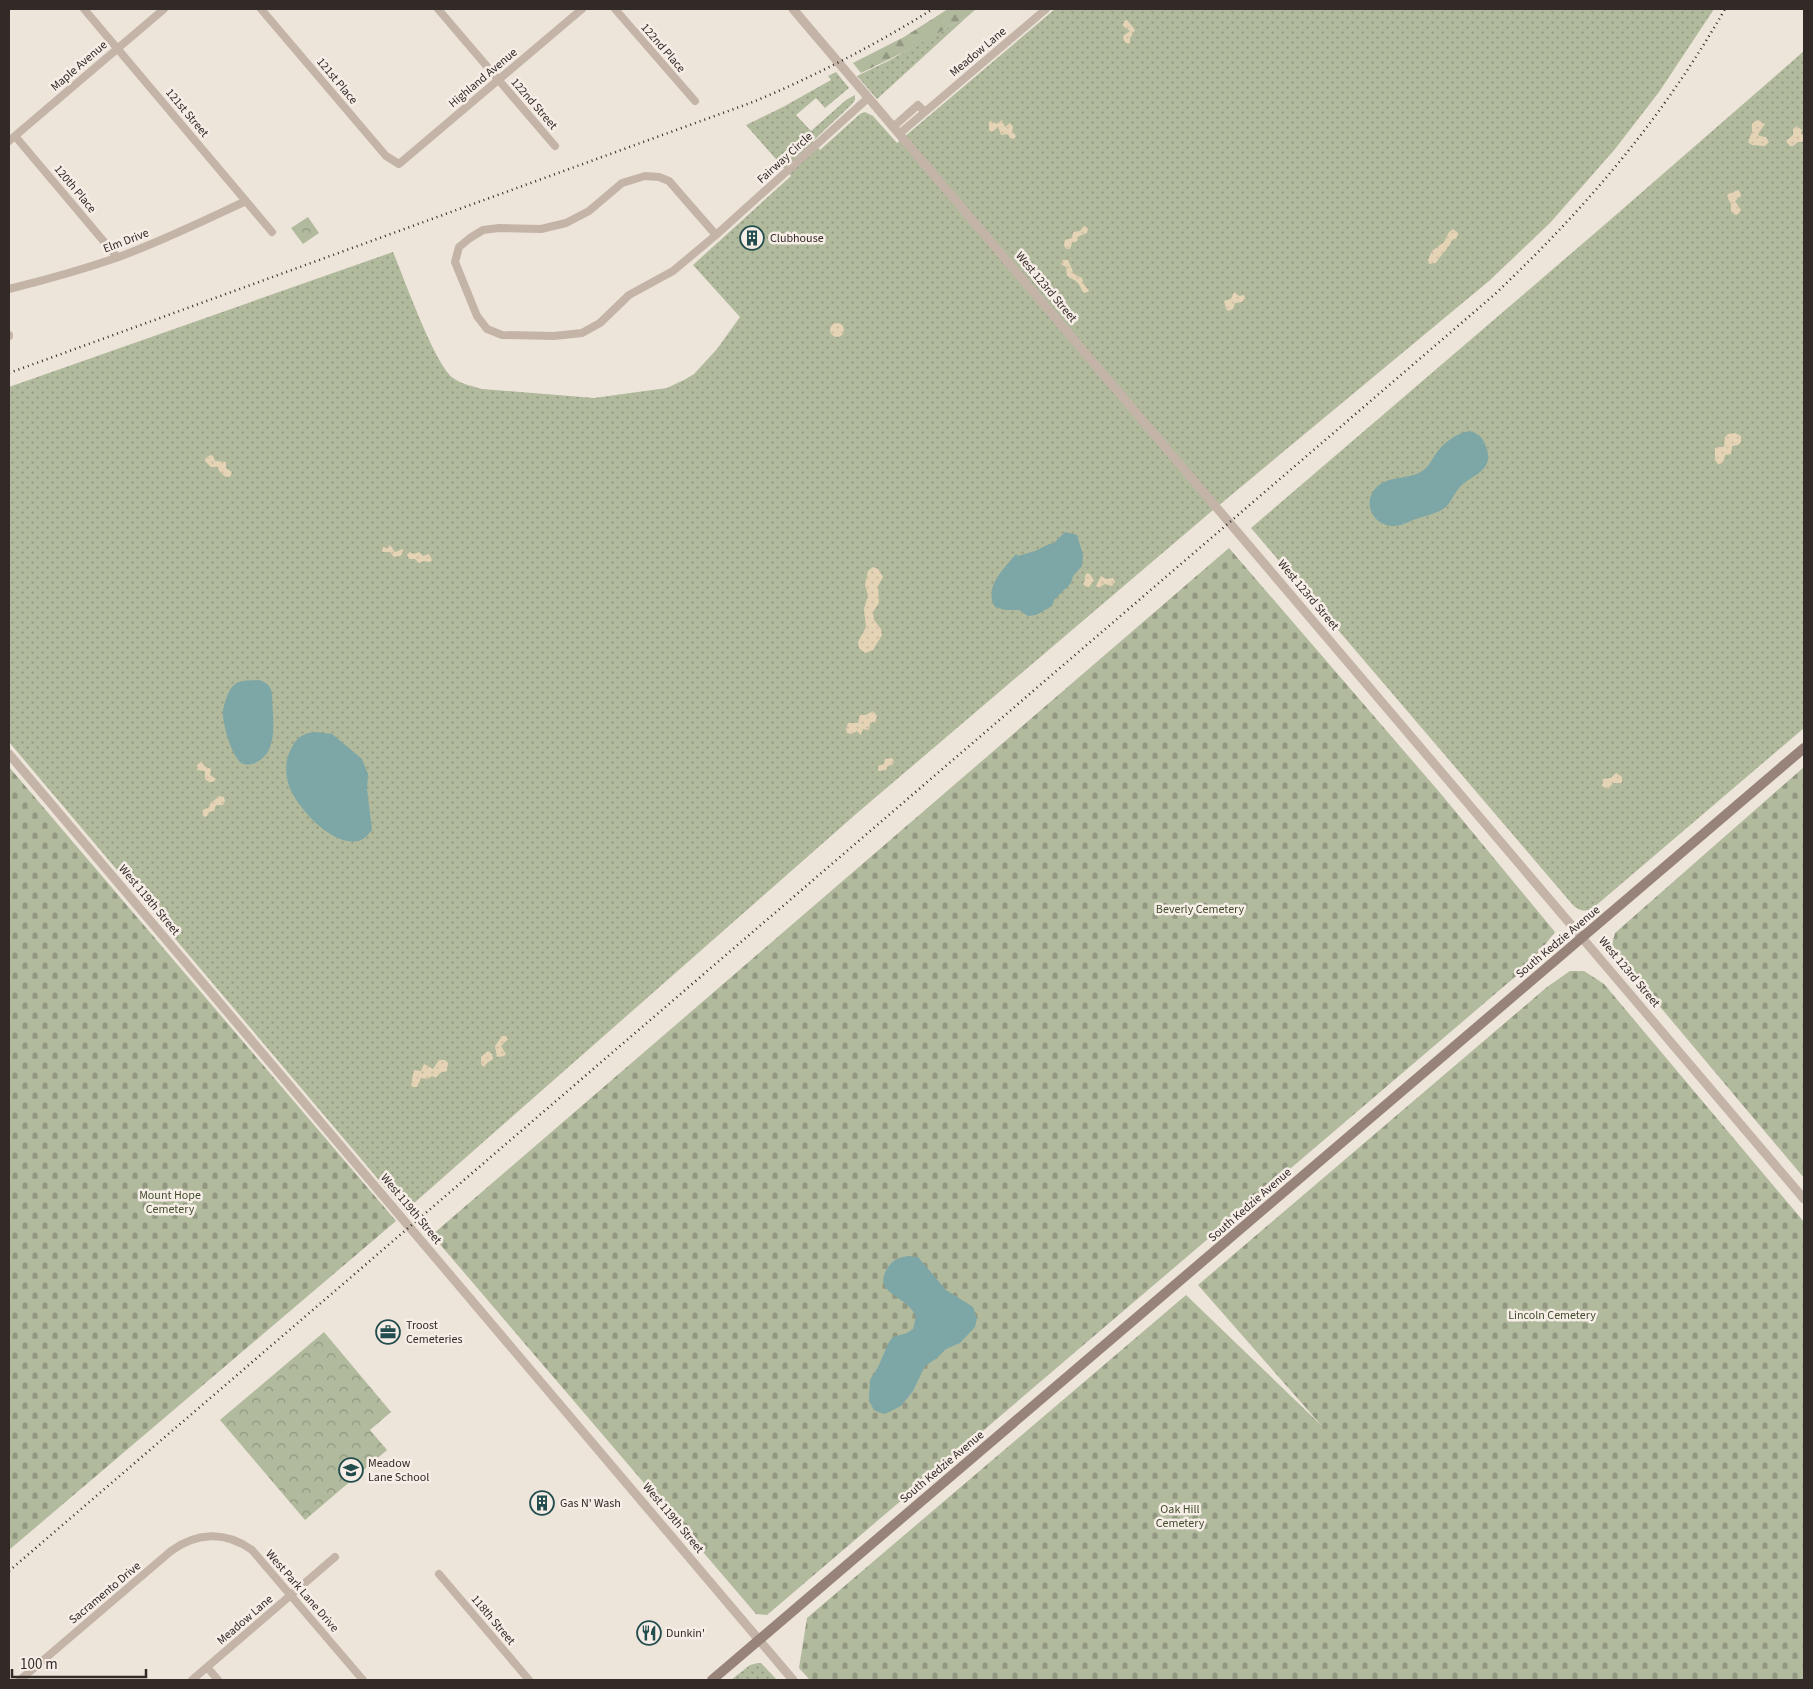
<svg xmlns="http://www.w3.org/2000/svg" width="1813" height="1689" viewBox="0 0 1813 1689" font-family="'Source Sans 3',sans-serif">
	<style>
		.grass { fill: url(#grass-dots) }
		.forest { fill: url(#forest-firs) }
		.sand { fill: url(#sand-dots) }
		.cemetery { fill: url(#cemetery-stones) }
		.park { fill: url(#park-crowns) }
		.water { fill: #7da6a7 }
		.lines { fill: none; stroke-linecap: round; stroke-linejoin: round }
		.minor { stroke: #c4b4a8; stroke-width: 8 }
		.tertiary { stroke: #c4b4a8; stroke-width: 9 }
		.secondary { stroke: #97837a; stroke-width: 10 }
		.rail { stroke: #322a27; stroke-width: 2.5; stroke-dasharray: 1 4; stroke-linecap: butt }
		.labels { text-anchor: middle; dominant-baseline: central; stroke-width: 5; stroke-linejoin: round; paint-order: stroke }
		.street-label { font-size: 12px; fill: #322a27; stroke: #f6eee6 }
		.poi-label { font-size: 12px; fill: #322a27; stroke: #f6eee6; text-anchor: start }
		.park-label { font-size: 12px; fill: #434d2e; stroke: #f6eee6 }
	</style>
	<defs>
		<pattern id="grass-dots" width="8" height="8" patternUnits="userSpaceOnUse" patternTransform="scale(1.25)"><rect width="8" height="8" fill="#b1ba9d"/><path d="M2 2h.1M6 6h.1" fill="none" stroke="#919780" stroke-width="1.8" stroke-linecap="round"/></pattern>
		<pattern id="forest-firs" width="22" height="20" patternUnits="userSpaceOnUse" patternTransform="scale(1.25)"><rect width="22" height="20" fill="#b1ba9d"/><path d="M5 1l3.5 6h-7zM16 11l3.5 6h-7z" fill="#919780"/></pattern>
		<pattern id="sand-dots" width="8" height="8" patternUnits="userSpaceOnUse" patternTransform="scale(1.25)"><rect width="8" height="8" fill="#e5d3b5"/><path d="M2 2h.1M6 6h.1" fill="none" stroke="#c5b59c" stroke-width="1.8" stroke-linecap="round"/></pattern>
		<pattern id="cemetery-stones" width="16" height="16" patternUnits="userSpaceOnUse" patternTransform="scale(1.25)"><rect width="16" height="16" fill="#b1ba9d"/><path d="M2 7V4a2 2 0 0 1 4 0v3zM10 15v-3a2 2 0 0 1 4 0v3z" fill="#919780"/></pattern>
		<pattern id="park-crowns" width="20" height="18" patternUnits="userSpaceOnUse" patternTransform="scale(1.25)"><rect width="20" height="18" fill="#b1ba9d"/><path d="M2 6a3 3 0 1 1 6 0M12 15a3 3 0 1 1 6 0" fill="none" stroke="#919780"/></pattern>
	</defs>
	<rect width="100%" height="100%" fill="#ede4da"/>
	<!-- grass -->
	<path class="grass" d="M1055 9H1714L1659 92 1615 149 1550 223 1489 281 1206 516 856 814 405 1211 9 742V387L393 252C404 278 434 363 453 378 461 384 472 386 482 389L594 398 667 388 686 379 694 374 717 349 740 317 693 265 791 176 746 125 783 107 831 80 828 76 836 72 849 88 825 108 816 98 796 115 811 131 846 100 855 95V100L851 105 813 141 820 150 860 114 865 112 873 116 897 143Z
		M968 16 877 99 857 76 888 61Z
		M1804 51V728L1593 908C1584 913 1578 910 1572 904L1251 528 1602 227Z
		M758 1663H761L777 1680H731L750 1665Z"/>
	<!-- forest -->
	<path class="forest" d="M948 9H976L968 16 912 48 861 73 853 63 904 37Z"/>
	<!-- sand -->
	<path class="sand" d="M1127 20 1135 30 1130 38V42L1129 44 1125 42 1123 38 1124 35 1130 31 1123 26 1124 21Z
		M1002 120 1005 127 1010 123 1013 127 1012 131 1016 136 1014 139 1010 138 1008 134 1001 135 999 129 997 128 992 132 989 130V122L991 121 997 124Z
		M1758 120 1765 124 1758 134 1759 136 1766 137 1769 142 1765 146 1752 145 1748 142 1752 132V123Z
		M1797 126 1802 130 1801 134 1804 135V142H1798L1793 146H1790L1786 141 1793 135V129Z
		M1738 190 1740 192 1741 196 1735 201 1741 210 1738 214 1736 215 1731 212V204L1727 197 1728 194Z
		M1084 226 1088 228 1087 233 1079 236 1077 241 1072 243 1070 249H1066L1064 245 1065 240 1072 238 1073 232 1080 231Z
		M1453 229 1458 233 1457 238 1452 240C1448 250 1441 254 1436 263L1429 264 1428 260 1432 251 1444 242 1449 232Z
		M1063 260H1068L1074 274 1082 278 1084 285 1089 290 1088 292 1083 293C1078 280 1077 282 1067 276L1066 267 1061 264Z
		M1234 292 1239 296 1244 295 1245 298 1242 302 1235 303 1233 309 1228 311 1226 309 1224 301 1231 299Z
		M830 330a7 7 0 1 1 14 0a7 7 0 1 1-14 0Z
		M1735 433 1741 436V442L1738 445 1732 446 1731 454 1725 455 1723 463 1718 464 1715 460V448L1718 447H1724L1725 437 1728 434Z
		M211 455 213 456 215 461 226 462V468L232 472 230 477C225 479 219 471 217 467H211L205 461 206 457Z
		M390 545 395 552 403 549V553L400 556 394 557 390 552H382L383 547 387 548Z
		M410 552 414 554 419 552 423 556 429 554 432 560 430 562 424 561 419 563 415 559H409L407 555Z
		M873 567 878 569 883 577 878 586 879 603 873 612 874 620 881 629 882 635 873 650 865 653 859 648 858 642 866 627 864 609 868 595 865 585 868 571Z
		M1087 573 1090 574 1094 581 1088 588 1083 584 1085 581V576Z
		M1101 576 1106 579 1113 578 1115 582 1112 586 1105 584 1098 588 1096 586Z
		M873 711 877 716 875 722 870 723 869 730 863 729 861 735 857 731 852 734 847 733 846 729 848 723H858L860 715H866Z
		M892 758 894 762 893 764 888 766 886 770 878 771V766L884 764 885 759Z
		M202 761 204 766 211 769 210 775 216 779 213 782H209L205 779V771L197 770V765Z
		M1616 773 1622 777V783H1613L1608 789 1602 786 1603 779 1611 778Z
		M218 796 224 797 225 801 223 805H216L214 811 209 812 207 816 204 817 202 813 203 810 209 807 211 802 215 800Z
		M502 1036H506L508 1039 501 1046 506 1054 504 1056 497 1057 495 1046Z
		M488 1051 492 1054 493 1059 487 1063 484 1067 481 1064V1057Z
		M439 1060H445L448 1063 447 1071 440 1073 436 1078 432 1076 428 1079 421 1078 417 1087H413L411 1085 414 1070 421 1071 424 1064 433 1069Z"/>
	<!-- cemetery -->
	<path class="cemetery" d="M1229 548 1441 794 1555 932 1529 965 767 1615 756 1614 432 1235Z
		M9 767 396 1221 9 1550Z
		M1804 767V1178L1614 952 1612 944 1615 933Z
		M1570 971H1584L1604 984 1804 1222V1680H810L799 1668 807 1618 1186 1295 1321 1425 1198 1285 1547 987Z"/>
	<!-- park -->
	<path class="park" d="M308 217 319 233 303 244 291 228Z
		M324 1332 391 1412 370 1430 387 1450 305 1520 220 1420Z"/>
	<!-- water -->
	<path class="water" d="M1469 431C1477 433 1482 436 1485 444 1497 472 1471 474 1459 488 1453 495 1451 504 1443 509 1437 513 1429 515 1422 517 1413 519 1403 526 1393 526 1374 526 1362 504 1375 489 1389 473 1413 482 1427 467 1430 464 1432 459 1435 455 1443 443 1455 434 1469 431Z
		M1065 532 1077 535 1083 555 1082 566 1073 576 1071 583 1054 600 1052 606 1036 615 1028 616 1019 610H1005L995 607C983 587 1005 568 1016 554L1018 556C1024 554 1030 553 1035 551 1042 548 1047 544 1054 543Z
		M259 680C267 683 270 685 272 693 272 709 276 733 270 747 267 758 250 770 240 762 231 754 222 722 223 711 224 704 228 691 233 686 239 679 251 681 259 680Z
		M315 732 332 734 362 759 368 774 367 789 372 830C369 833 366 838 361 840 335 850 297 808 289 786 285 774 285 760 291 749 296 738 303 733 315 732Z
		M909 1256 918 1257 946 1290 973 1307 977 1318 975 1327 960 1343 946 1349 937 1358 925 1366 913 1391 901 1406 885 1414 878 1412 874 1410 869 1401 870 1380 878 1367 889 1342 893 1337 907 1333 913 1329 916 1317C914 1312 911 1308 907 1305 895 1294 875 1289 887 1269 892 1260 899 1257 909 1256Z"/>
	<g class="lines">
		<!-- minor -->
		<path class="minor" d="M84 9 272 232
			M261 9 386 156 399 164 582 9
			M438 9 555 146
			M615 9 695 101
			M893 127 918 105 925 112
			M899 134 1046 9
			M15 136 117 257
			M9 141 164 9
			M645 176 659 177 669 181 716 235 673 271 629 295 600 323 582 333 554 336 502 335 487 329 477 316 455 262 459 247 470 238 483 230 499 228 541 229 566 223 589 211 622 183Z
			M716 235 868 98
			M9 289C45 280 81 270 116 258 160 242 203 221 246 201
			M9 335V336
			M439 1574 529 1680
			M207 1667 218 1680
			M20 1680 171 1551C197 1532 226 1531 252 1550L363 1680
			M192 1680 335 1557"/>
		<!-- tertiary -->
		<path class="tertiary" d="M793 9 1804 1199
			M9 754 793 1680"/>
		<!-- secondary -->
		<path class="secondary" d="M712 1680 1804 748"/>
		<!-- rail -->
		<path class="rail" d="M9 373 753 102C815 76 875 45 933 9
			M9 1571 1494 295C1586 208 1662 119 1725 9"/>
	</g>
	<!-- icons -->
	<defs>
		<g id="building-ring" transform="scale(1.25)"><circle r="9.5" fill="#f6eee6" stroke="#224c4d" stroke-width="1.5"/><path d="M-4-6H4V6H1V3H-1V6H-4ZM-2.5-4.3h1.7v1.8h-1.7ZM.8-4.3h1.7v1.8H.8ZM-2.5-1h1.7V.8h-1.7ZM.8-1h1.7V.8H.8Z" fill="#224c4d"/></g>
		<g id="office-ring" transform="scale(1.25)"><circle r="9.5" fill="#f6eee6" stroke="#224c4d" stroke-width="1.5"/><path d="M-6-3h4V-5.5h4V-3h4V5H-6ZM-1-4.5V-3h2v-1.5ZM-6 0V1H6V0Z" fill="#224c4d"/></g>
		<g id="school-ring" transform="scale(1.25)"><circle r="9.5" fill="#f6eee6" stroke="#224c4d" stroke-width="1.5"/><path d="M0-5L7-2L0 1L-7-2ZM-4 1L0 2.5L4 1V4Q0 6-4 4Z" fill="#224c4d"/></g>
		<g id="restaurant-ring" transform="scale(1.25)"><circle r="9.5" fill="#f6eee6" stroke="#224c4d" stroke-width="1.5"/><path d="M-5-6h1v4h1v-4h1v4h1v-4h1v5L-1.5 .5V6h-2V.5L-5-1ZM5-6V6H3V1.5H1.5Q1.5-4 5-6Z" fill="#224c4d"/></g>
	</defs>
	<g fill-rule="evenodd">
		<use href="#building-ring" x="752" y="238"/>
		<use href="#office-ring" x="388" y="1332"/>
		<use href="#school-ring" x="351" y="1470"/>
		<use href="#building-ring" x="542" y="1503"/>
		<use href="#restaurant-ring" x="649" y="1633"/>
	</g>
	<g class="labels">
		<!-- street labels -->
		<g class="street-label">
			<text transform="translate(663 48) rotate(49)">122nd Place</text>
			<text transform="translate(978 52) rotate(-40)">Meadow Lane</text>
			<text transform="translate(79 66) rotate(-41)">Maple Avenue</text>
			<text transform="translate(483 78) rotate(-40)">Highland Avenue</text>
			<text transform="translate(337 81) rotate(50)">121st Place</text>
			<text transform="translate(534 104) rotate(49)">122nd Street</text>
			<text transform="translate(187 113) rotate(50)">121st Street</text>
			<text transform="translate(785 158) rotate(-42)">Fairway Circle</text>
			<text transform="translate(75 189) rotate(50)">120th Place</text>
			<text transform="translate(126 241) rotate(-21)">Elm Drive</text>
			<text transform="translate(1046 287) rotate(50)">West 123rd Street</text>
			<text transform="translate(1308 595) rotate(50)">West 123rd Street</text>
			<text transform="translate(149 900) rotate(50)">West 119th Street</text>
			<text transform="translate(1558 942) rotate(-40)">South Kedzie Avenue</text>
			<text transform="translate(1629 972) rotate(50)">West 123rd Street</text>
			<text transform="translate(1250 1205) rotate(-41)">South Kedzie Avenue</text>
			<text transform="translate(411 1209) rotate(50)">West 119th Street</text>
			<text transform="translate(942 1467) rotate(-40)">South Kedzie Avenue</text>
			<text transform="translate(673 1518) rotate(50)">West 119th Street</text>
			<text transform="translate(302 1591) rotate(49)">West Park Lane Drive</text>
			<text transform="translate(105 1593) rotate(-40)">Sacramento Drive</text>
			<text transform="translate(245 1620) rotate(-41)">Meadow Lane</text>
			<text transform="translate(493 1620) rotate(50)">118th Street</text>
		</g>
		<!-- poi labels -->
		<g class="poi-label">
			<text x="770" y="238">Clubhouse</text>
			<text x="406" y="1325">Troost<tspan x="406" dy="14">Cemeteries</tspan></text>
			<text x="368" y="1463">Meadow<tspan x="368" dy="14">Lane School</tspan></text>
			<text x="560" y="1503">Gas N' Wash</text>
			<text x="666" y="1633">Dunkin'</text>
		</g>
		<!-- park labels -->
		<g class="park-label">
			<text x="1200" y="909">Beverly Cemetery</text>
			<text x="170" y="1195">Mount Hope<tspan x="170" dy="14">Cemetery</tspan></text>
			<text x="1552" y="1315">Lincoln Cemetery</text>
			<text x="1180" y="1509">Oak Hill<tspan x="1180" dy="14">Cemetery</tspan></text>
		</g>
	</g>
	<!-- border -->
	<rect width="1813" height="1689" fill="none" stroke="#322a27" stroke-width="20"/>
	<!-- scale -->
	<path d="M12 1669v8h134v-8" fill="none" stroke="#322a27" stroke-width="2.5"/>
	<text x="20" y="1669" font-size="15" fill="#322a27" stroke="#f6eee6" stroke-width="4" paint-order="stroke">100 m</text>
</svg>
